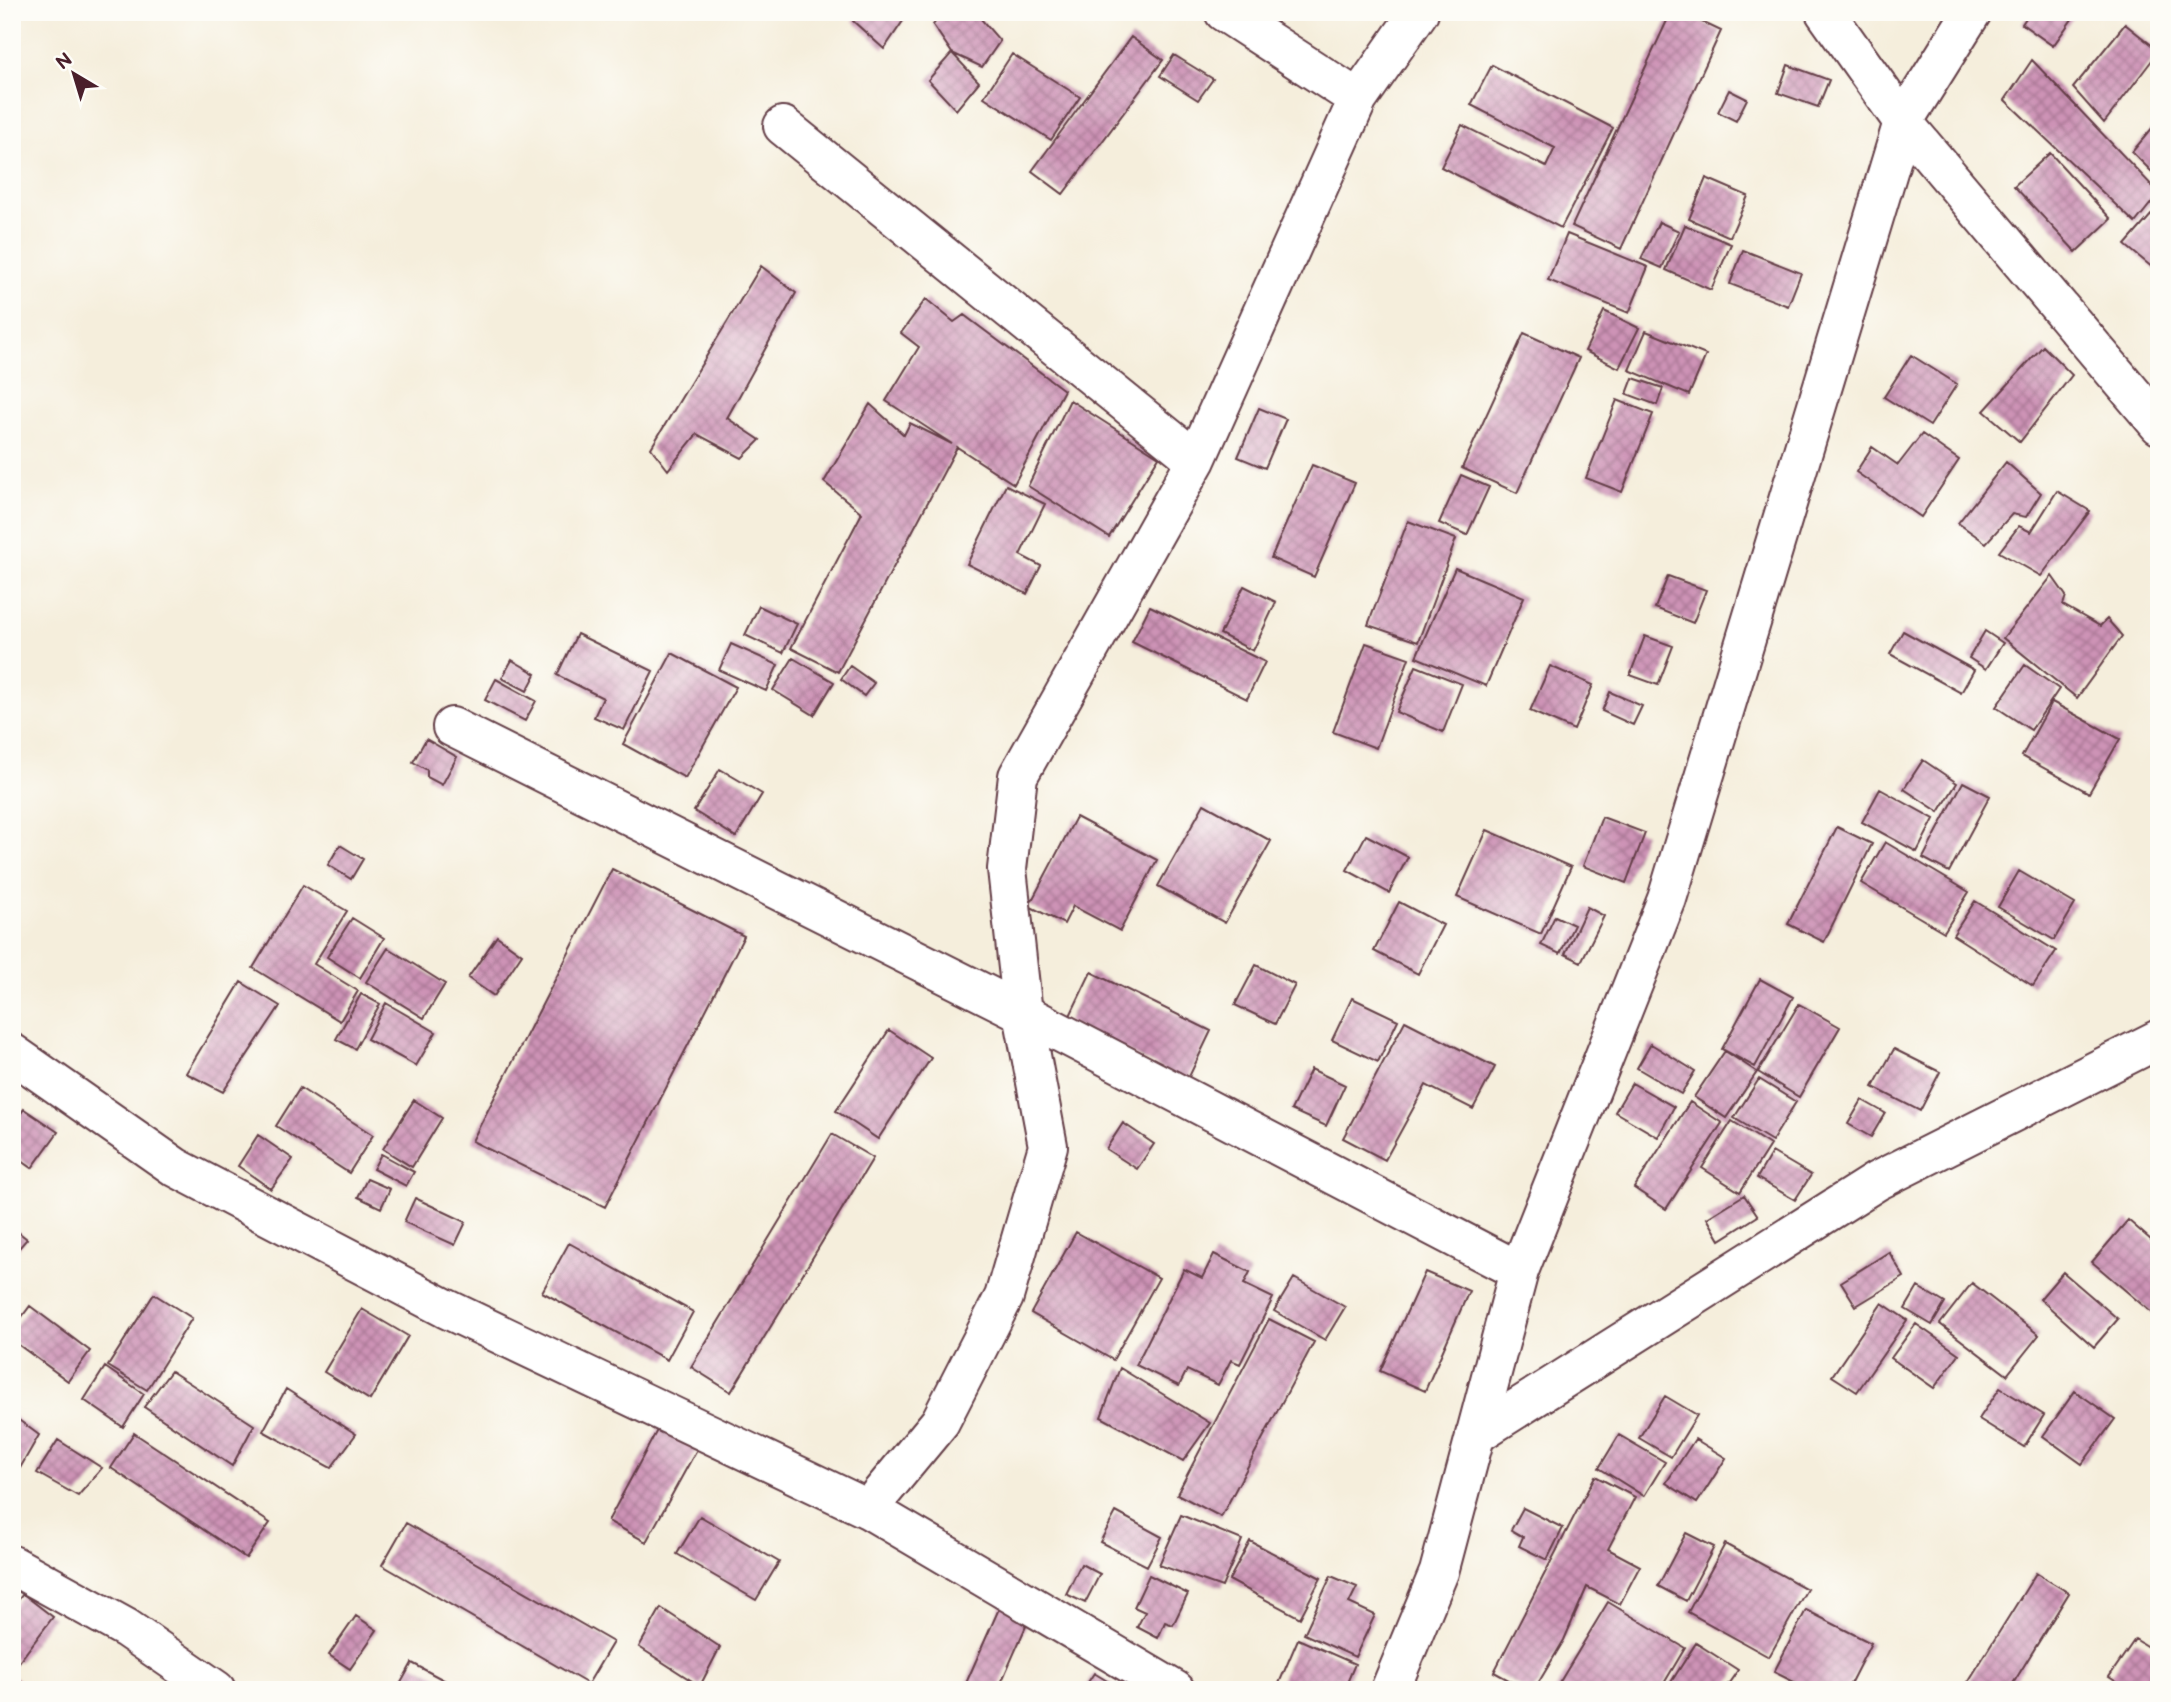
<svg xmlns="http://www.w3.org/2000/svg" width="2171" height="1702" viewBox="0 0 2171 1702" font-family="'Balsamiq Sans',sans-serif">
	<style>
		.building { fill: url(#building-cross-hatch) }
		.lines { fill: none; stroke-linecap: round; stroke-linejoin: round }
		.minor-casing { stroke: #643e46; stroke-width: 42 }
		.tertiary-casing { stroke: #643e46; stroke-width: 42 }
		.minor { stroke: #fff; stroke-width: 38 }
		.tertiary { stroke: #fff; stroke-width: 38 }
	</style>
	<defs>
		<pattern id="building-cross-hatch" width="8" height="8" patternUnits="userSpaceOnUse" patternTransform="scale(1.75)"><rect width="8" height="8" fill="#cd93b6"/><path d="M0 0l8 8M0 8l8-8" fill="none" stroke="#a87794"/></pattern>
	</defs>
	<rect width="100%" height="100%" fill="#fdfcf7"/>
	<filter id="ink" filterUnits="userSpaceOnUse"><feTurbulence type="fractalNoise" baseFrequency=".0143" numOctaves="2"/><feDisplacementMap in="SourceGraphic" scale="14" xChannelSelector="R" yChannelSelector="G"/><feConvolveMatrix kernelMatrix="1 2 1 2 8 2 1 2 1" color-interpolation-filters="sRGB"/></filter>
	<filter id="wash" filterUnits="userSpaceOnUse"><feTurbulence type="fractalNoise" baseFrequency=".00686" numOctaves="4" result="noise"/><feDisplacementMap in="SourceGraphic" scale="28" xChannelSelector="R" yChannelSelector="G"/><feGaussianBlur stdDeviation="1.57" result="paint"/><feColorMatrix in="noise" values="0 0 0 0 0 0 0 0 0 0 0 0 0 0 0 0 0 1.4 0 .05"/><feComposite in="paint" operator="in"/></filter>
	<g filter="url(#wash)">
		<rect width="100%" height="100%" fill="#f5eedc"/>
		<g id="blocks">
			<!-- building -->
			<path class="building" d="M859 12H904L907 15 884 49 853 21Z
				M943 12H975L1000 41 982 67 952 53 979 82 956 110 928 80 952 53 933 25Z
				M1671 12H1681L1721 31 1621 249 1572 226Z
				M2030 12H2077L2053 46 2022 24Z
				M2125 24 2159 51 2104 123 2073 88Z
				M1131 37 1163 60 1063 194 1032 171Z
				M1012 54 1080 97 1051 140 984 97Z
				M1174 55 1213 79 1198 100 1160 76Z
				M2032 60 2159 193 2135 223 2005 100Z
				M1492 65 1613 128 1561 228 1441 167 1462 125 1546 167 1555 148 1471 105Z
				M1788 65 1829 80 1818 107 1778 93Z
				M1729 90 1747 99 1736 121 1718 112Z
				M2159 120V179L2132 152Z
				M2050 153 2111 219 2076 252 2014 186Z
				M1706 178 1748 196 1730 237 1689 219Z
				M2159 206V273L2125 245Z
				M1659 222 1679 231 1662 268 1641 259Z
				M1685 225 1731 244 1711 290 1666 270Z
				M1567 234 1648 267 1629 313 1548 280Z
				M1743 250 1801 273 1788 306 1730 284Z
				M761 266 796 293 727 418 760 440 742 458 697 434 668 470 651 448Z
				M926 299 954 322 964 315 1064 390 1014 484 957 447 838 672 791 648 862 513 824 482 870 404 904 435 910 423 952 444 886 401 919 347 901 333Z
				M1604 311 1639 328 1619 368 1585 351Z
				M1646 331 1706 355 1689 395 1629 370Z
				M1524 333 1579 358 1517 493 1462 468Z
				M2043 346 2072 375 2020 442 1984 411Z
				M1911 355 1957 384 1930 426 1884 397Z
				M1633 378 1663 388 1657 405 1627 394Z
				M1070 400 1159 457 1109 537 1028 486Z
				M1617 400 1653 414 1622 492 1586 478Z
				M1259 408 1286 419 1265 468 1238 457Z
				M1922 434 1959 460 1921 517 1856 472 1872 447 1898 465Z
				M2006 462 2041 493 2026 517 2012 514 1986 543 1958 523Z
				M1312 465 1355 483 1314 577 1271 558Z
				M1461 475 1489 487 1467 535 1439 523Z
				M1006 485 1045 504 1020 555 1041 566 1027 594 967 564Z
				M2057 491 2090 511 2041 576 1999 552 2019 526 2031 532Z
				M1408 521 1456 539 1418 642 1368 625Z
				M1455 568 1524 597 1486 686 1416 657Z
				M1668 576 1706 590 1693 623 1655 608Z
				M2052 576 2066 596 2063 605 2100 626 2107 619 2122 636 2077 698 2003 638Z
				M1244 586 1276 602 1253 651 1220 634Z
				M759 606 797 624 783 653 745 635Z
				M1150 606 1265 662 1247 699 1132 642Z
				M1903 631 1974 670 1961 693 1890 654Z
				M1985 631 2003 643 1986 669 1969 658Z
				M577 634 653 671 624 730 594 717 603 698 557 675Z
				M1645 636 1673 646 1658 685 1630 675Z
				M1366 643 1409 658 1376 748 1333 732Z
				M731 644 778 665 766 691 719 670Z
				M672 653 736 687 685 778 623 744Z
				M793 658 834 682 814 715 773 690Z
				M512 660 536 674 527 691 502 678Z
				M2025 665 2059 689 2031 730 1996 707Z
				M850 666 874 683 864 696 841 679Z
				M1416 666 1462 684 1443 732 1396 712Z
				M1550 666 1593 685 1574 730 1530 711Z
				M496 679 536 701 525 721 485 700Z
				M1610 692 1642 706 1633 725 1602 711Z
				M2052 702 2120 739 2089 793 2022 756Z
				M426 739 457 757 442 785 427 777V770L413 762Z
				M1923 760 1957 783 1939 812 1904 789Z
				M720 769 762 794 736 837 694 811Z
				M1963 782 1990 796 1949 872 1923 858Z
				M1880 789 1934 819 1917 852 1862 822Z
				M1204 804 1271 841 1225 923 1158 886Z
				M1076 817 1157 860 1120 931 1073 906 1064 924 1029 906Z
				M1602 817 1645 833 1626 883 1583 866Z
				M1837 827 1872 844 1824 942 1788 924Z
				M1487 830 1571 867 1541 934 1457 897Z
				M1366 835 1408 857 1389 893 1347 870Z
				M1885 842 1969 892 1944 932 1861 883Z
				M340 845 363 859 351 879 328 865Z
				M612 869 744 936 605 1207 472 1141Z
				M2019 871 2075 904 2054 940 1998 907Z
				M303 885 347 911 314 964 358 991 340 1021 253 968Z
				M1975 901 2056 951 2033 986 1953 935Z
				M1399 902 1443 925 1418 974 1374 951Z
				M1587 907 1604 916 1581 962 1565 954Z
				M1555 916 1574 925 1560 954 1541 945Z
				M352 918 384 938 360 978 327 957Z
				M497 936 522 954 494 996 468 978Z
				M388 948 445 984 424 1018 366 982Z
				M1256 965 1295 985 1275 1024 1235 1005Z
				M1091 972 1211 1031 1187 1081 1067 1022Z
				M1760 979 1793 997 1755 1067 1722 1049Z
				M241 982 280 1006 223 1092 186 1073Z
				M361 994 380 1004 355 1049 336 1039Z
				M1352 998 1398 1020 1378 1062 1332 1040Z
				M386 1003 436 1032 416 1066 367 1039Z
				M1799 1004 1840 1027 1799 1097 1758 1072Z
				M1405 1021 1495 1067 1473 1109 1426 1085 1385 1160 1343 1138Z
				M889 1030 931 1058 878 1139 836 1111Z
				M1651 1044 1695 1071 1681 1094 1637 1068Z
				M1894 1049 1940 1072 1920 1111 1873 1087Z
				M1725 1051 1757 1072 1726 1118 1694 1097Z
				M1311 1069 1345 1085 1326 1126 1291 1110Z
				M1759 1079 1796 1102 1772 1141 1734 1118Z
				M1632 1083 1674 1107 1658 1137 1615 1112Z
				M300 1088 373 1135 349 1173 276 1126Z
				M414 1100 442 1118 412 1167 383 1149Z
				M1862 1100 1885 1113 1871 1137 1848 1124Z
				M1690 1102 1722 1123 1666 1209 1634 1188Z
				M24 1109 58 1132 32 1168 12 1154V1126Z
				M1732 1121 1770 1145 1740 1192 1702 1168Z
				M1123 1123 1154 1144 1137 1169 1106 1149Z
				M832 1134 873 1158 731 1392 691 1367Z
				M258 1135 293 1159 271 1189 238 1166Z
				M1772 1152 1811 1175 1795 1200 1757 1178Z
				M381 1154 414 1172 406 1186 373 1169Z
				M367 1179 390 1189 381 1208 358 1197Z
				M1744 1195 1758 1216 1720 1240 1707 1218Z
				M415 1198 466 1222 455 1245 404 1222Z
				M2128 1220 2159 1247V1319L2092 1262Z
				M12 1227 27 1239 12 1256Z
				M1076 1232 1159 1278 1113 1360 1031 1313Z
				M569 1243 693 1312 667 1360 542 1292Z
				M1889 1252 1904 1277 1856 1306 1841 1282Z
				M1214 1254 1250 1272 1244 1284 1273 1298 1240 1364 1231 1360 1218 1385 1187 1370 1179 1386 1136 1365 1184 1269 1202 1278Z
				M1425 1272 1469 1291 1425 1391 1380 1371Z
				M2063 1272 2118 1319 2094 1347 2040 1299Z
				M1294 1278 1345 1307 1325 1340 1274 1311Z
				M1972 1283 2039 1335 2007 1375 1940 1324Z
				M1918 1287 1945 1303 1932 1325 1905 1309Z
				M154 1294 192 1318 147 1390 108 1366Z
				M1882 1303 1907 1320 1857 1392 1832 1376Z
				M30 1306 90 1351 68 1381 12 1340V1330Z
				M362 1309 408 1336 370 1400 324 1372Z
				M1269 1319 1314 1342 1221 1517 1177 1494Z
				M1916 1324 1959 1354 1934 1388 1891 1358Z
				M105 1367 144 1394 123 1427 84 1400Z
				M1120 1368 1210 1423 1183 1461 1101 1417Z
				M171 1371 254 1425 232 1466 144 1407Z
				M2000 1388 2044 1415 2024 1447 1979 1419Z
				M286 1389 356 1434 331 1468 263 1431Z
				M2075 1391 2115 1419 2082 1464 2043 1436Z
				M1665 1396 1697 1415 1671 1457 1639 1438Z
				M12 1415 39 1435 12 1482Z
				M662 1421 701 1442 646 1542 608 1521Z
				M134 1433 270 1523 246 1558 111 1468Z
				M1619 1435 1665 1462 1644 1496 1599 1468Z
				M1695 1439 1726 1458 1697 1503 1666 1483Z
				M58 1440 102 1468 78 1496 37 1473Z
				M1595 1476 1635 1497 1608 1549 1640 1566 1620 1604 1587 1587 1564 1640 1534 1690H1527L1494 1672Z
				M1523 1508 1563 1528 1547 1560 1519 1546 1523 1537 1511 1530Z
				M1116 1512 1162 1537 1147 1566 1100 1542Z
				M1181 1515 1242 1540 1222 1587 1159 1565Z
				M700 1516 779 1562 756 1600 677 1554Z
				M406 1523 613 1642 588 1684 382 1565Z
				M1686 1533 1714 1547 1686 1601 1658 1586Z
				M1250 1541 1321 1578 1300 1618 1229 1580Z
				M1725 1544 1807 1589 1769 1657 1688 1612Z
				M1081 1564 1100 1574 1085 1603 1066 1594Z
				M2036 1573 2069 1593 2009 1690H1963Z
				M1149 1575 1188 1594 1173 1625 1165 1622 1158 1638 1137 1627 1145 1612 1134 1607Z
				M1331 1576 1357 1587 1349 1603 1375 1615 1355 1657 1304 1634Z
				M23 1594 53 1617 19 1662 12 1657V1608Z
				M1608 1602 1685 1648 1660 1690H1555Z
				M1001 1604 1030 1617 998 1690H963Z
				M661 1608 720 1647 700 1686 639 1647Z
				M1806 1610 1871 1643 1847 1690H1810L1774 1672Z
				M356 1616 377 1630 350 1669 329 1655Z
				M1298 1639 1355 1664 1344 1690 1277 1688Z
				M2135 1639 2159 1654V1690H2129L2109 1677Z
				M1696 1643 1738 1670 1724 1690H1666Z
				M412 1663 455 1686 453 1690H397Z
				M1094 1673 1122 1690H1083Z
				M12 1675 32 1690H12Z"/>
		</g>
	</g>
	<g filter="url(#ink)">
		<use href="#blocks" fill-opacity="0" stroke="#643e46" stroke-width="2"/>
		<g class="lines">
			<!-- minor casing -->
			<g class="minor-casing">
				<path id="minor" d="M1224 12 1358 99
					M1825 12 1903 122 2159 425
					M783 126 1196 460
					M452 727 1023 1013 1519 1271
					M12 1053 175 1167 445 1308 868 1509 1175 1690
					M868 1509 940 1422 1004 1297 1048 1146 1023 1013 1007 869 1018 776 1196 460 1358 99 1419 12
					M12 1565 126 1628 216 1690
					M1390 1690 1439 1572 1519 1271 1667 899 1903 122 1972 12"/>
			</g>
			<!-- tertiary casing -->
			<g class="tertiary-casing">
				<path id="tertiary" d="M1475 1435 1877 1181 2159 1039"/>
			</g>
			<!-- minor -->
			<use href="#minor" class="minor"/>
			<!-- tertiary -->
			<use href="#tertiary" class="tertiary"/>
		</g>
	</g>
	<!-- margin -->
	<rect width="2171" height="1702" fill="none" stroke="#fdfcf7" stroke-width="42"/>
	<!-- north arrow -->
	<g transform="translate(74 74) rotate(322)" stroke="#fdfcf7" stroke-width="5" paint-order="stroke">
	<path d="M0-5L12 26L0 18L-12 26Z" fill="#4a1f2b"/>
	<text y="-10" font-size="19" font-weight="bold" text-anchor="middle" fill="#4a1f2b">N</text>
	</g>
</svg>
